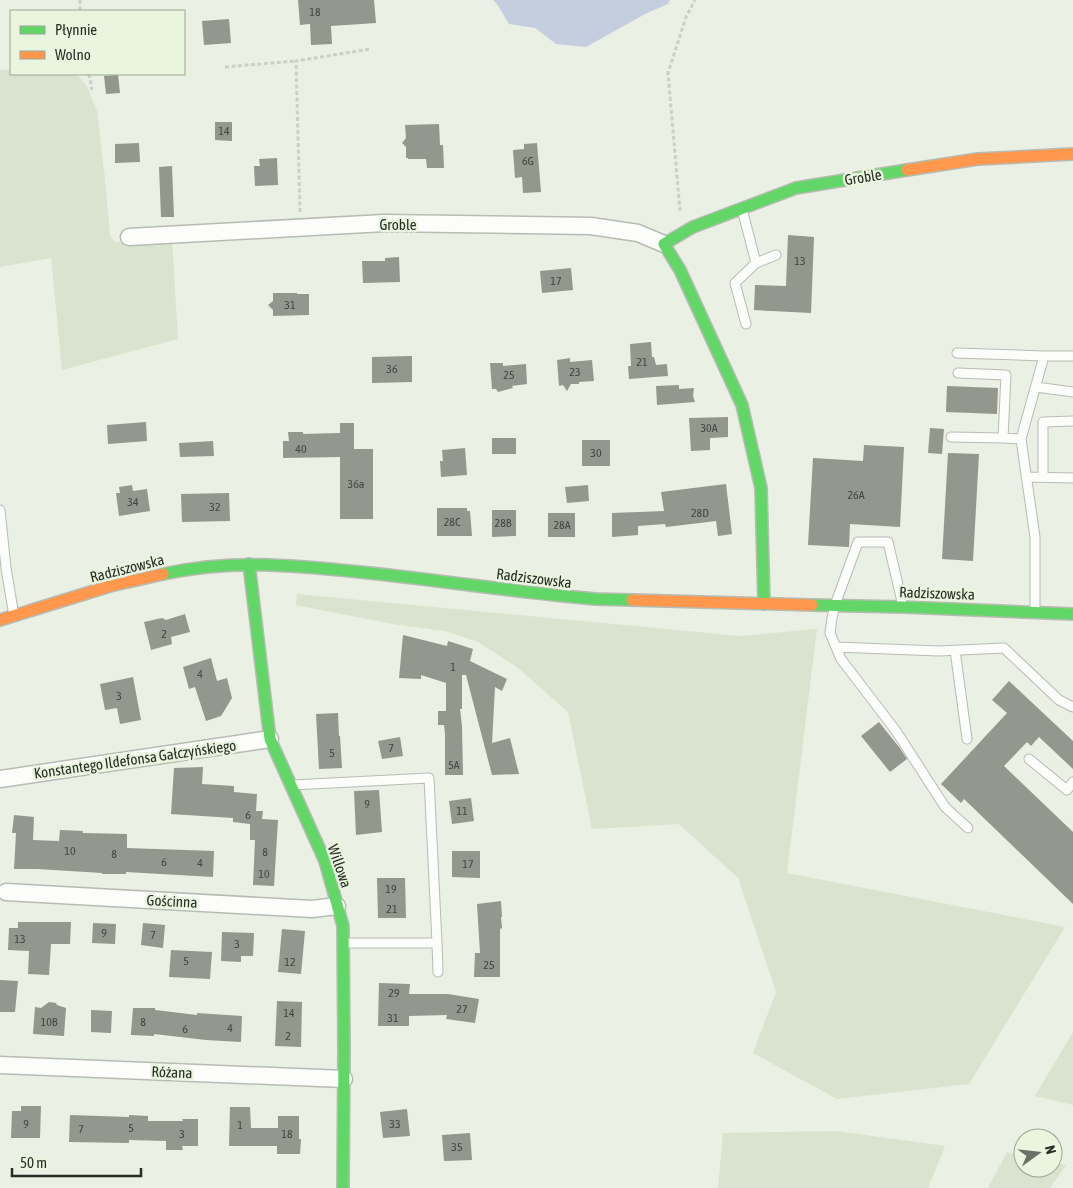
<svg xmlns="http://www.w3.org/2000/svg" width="1073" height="1188" viewBox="0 0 1073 1188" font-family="'Asap Condensed',sans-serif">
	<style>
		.green { fill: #d9e3cf }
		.water { fill: #c4cedf }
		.building { fill: #93978e }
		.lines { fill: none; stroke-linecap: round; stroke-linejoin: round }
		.lane-casing { stroke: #b7bcb3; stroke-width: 11 }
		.street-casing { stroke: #b7bcb3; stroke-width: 19 }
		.fast-casing { stroke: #b7bcb3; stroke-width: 14 }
		.slow-casing { stroke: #b7bcb3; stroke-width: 14 }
		.path { stroke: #cdcfca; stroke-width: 3; stroke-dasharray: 4 2.5; stroke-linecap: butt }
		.lane { stroke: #fcfdfb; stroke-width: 9 }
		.street { stroke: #fcfdfb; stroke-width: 16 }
		.fast { stroke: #63d668; stroke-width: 11 }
		.slow { stroke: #ff974d; stroke-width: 11 }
		.labels { text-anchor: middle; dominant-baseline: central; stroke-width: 5; stroke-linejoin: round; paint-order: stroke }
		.number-label { font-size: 12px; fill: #43473e }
		.street-label { font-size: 15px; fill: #282c24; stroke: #eaf5df }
	</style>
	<rect width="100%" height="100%" fill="#eaf0e4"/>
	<!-- green -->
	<path class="green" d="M11 69V74H77L87 87 97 111 105 179 110 235 114 242 172 239 178 339 62 370 51 258 0 267V70Z
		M297 594 740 636 817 629 787 873 1065 927 969 1084 837 1099 753 1053 776 992 738 878 679 824 592 829 568 712 517 667 478 642 445 631 392 624 296 605Z
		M1073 1032V1105L1035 1096Z
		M836 1131 945 1146 928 1188H718L723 1133Z
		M1007 1152 1023 1155V1168H1053V1162L1066 1165 1050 1188H988Z"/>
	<!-- water -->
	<path class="water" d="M493 0H670L668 4 647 13 586 47 556 44 535 28 509 24 497 4Z"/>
	<!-- building -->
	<path class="building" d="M298 0H374L376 23 331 26 332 44 311 45 310 24 300 25Z
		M229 19 231 43 204 45 202 21Z
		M118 75 120 93 106 94 104 76Z
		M215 122H232V141L215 140Z
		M439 124 440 145H443L444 168H427L426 159H408V158H406V147L402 143 406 138 405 125Z
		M139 143 140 162 115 163V144Z
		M537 143 541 192 523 193 522 177 515 178 513 150 524 149V144Z
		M277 158 278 185 255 186 254 166H260L259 159Z
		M172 166 174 217H161L159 167Z
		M788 235 814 237 811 313 754 310 755 285 786 286Z
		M399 257 400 282 363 283 362 261H385V258Z
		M571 268 573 290 542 293 540 271Z
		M273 293H297V294H309V315L273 316V310L268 305 273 301Z
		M651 342 652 357H654L656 365 667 364 668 376 629 379 628 366H631L630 344Z
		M412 356V382L372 383V357Z
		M570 358V362L592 360 594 381 579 382V384H571L567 391 563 385 559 386 557 360Z
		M490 363H503V366L526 364 527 384 512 386 513 388 498 392 496 389H492Z
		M679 385V389L694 388 693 396 695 402 657 405 656 386Z
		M947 386 998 388 997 414 946 412Z
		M728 417V437L710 438V450L691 451 689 418Z
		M146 422 147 441 108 444 107 425Z
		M340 423H354V449H373V519H340V457L283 458V441H289L288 432H303V434L340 433Z
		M930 428 944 429 942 454 928 453Z
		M492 438H516V454H492Z
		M582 440H610V466H582Z
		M213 441 214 456 180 457 179 443Z
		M864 445 904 447 900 527 850 524 849 547 808 545 813 458 863 461Z
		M465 448 467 475 441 477 440 461H443L442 450Z
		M948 453 979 454 973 561 942 559Z
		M726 484 732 534 718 536 716 521 666 527 665 524 638 526V535L612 537V513L664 511 661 492Z
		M132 485 133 491 147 489 150 511 119 516 116 493H120L119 487Z
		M588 485 589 501 567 503 565 487Z
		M229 493 230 521 182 522 181 494Z
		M437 508H467V511H470L472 536H437Z
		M492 510H516V536L492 537Z
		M548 513H575V537H548Z
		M185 614 190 632 171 637 172 644 151 650 144 622 162 618 166 620Z
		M403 635 447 646 448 641 473 649 470 661 507 679 502 691 495 687 492 743 510 738 519 774 492 775 466 675H462V709H460L462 726 463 775H445V734L444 725H438V711H446V683L421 675V679L399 678Z
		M211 658 217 681 227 678 232 698 221 716 206 721 195 687 189 689 183 667Z
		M133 677 141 720 120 724 117 708 105 710 100 684Z
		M1009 681 1073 741V769L1039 737 1031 746 1027 742 1004 766 1073 832V904L964 799 961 803 941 784 1007 713 992 700Z
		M338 713 339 736H340L342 768 319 769 316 714Z
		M879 722 899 747 907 759 890 772 861 736Z
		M400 737 403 756 382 759 378 741Z
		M203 767 202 784 234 786V792L257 794 256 811H263L262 819 278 820 274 886 253 885 255 840H250V824L233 822V818L171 814 174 768Z
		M379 790 382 832 356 835 354 791Z
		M471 798 474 821 452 824 449 801Z
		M14 815 34 817 33 840 59 841 60 830 83 831V833L127 834V848L214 851 213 877 126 872V874H102V873L37 869H14L16 833H12Z
		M452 851H480V878L452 877Z
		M377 878H405L406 918H378Z
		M501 901 502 917H501L502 928 500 929V977H474L475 953H480L477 904Z
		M18 922H71L70 944H51L49 975 28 974 29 951 8 950 9 928H18Z
		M93 923 116 924 115 944 92 943Z
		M143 923 165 925 163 948 141 945Z
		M282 929 305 931 301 974 278 972Z
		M222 932 254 933 253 956H241V962L221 961Z
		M171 950 212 952 210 979 169 977Z
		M0 980 18 981 15 1012H0Z
		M379 983 410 984 409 994H448L479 999 475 1023 446 1019 447 1015 409 1016V1026H378Z
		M277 1001 302 1002 301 1047 275 1046Z
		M49 1002 56 1003 57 1005 66 1008 64 1036 33 1034 35 1007 41 1008Z
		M133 1008H155V1010L197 1015V1013L242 1016 241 1042 206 1040 154 1034V1036L131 1035V1033Z
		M91 1010 112 1011 111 1033 91 1032Z
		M21 1106H41L40 1138H11L12 1111H21Z
		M230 1107H250L251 1128H278V1116H299V1139H301L300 1154H277V1146H229Z
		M407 1109 410 1136 383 1138 380 1112Z
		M70 1115 129 1117V1115L148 1116V1121H183L182 1119H198V1146H182L183 1150H166V1141L129 1140V1143L69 1142Z
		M470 1133 472 1160 444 1161 442 1135Z"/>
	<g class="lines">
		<!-- lane casing -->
		<g class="lane-casing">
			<path id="lane" d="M742 209 756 263 776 255
				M746 324 735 283 756 263
				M957 353 1044 356
				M958 373 1006 375 1003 438 1021 439
				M1036 387 1073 392
				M951 437 1003 438
				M1026 477 1073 478
				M1043 477V422L1073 421
				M0 510 6 568 14 616
				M903 606 888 542H858L835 605 832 618 830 633 841 659 896 731 945 807 968 828
				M1035 612V537L1021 439 1044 356H1073
				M836 647 939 651 1004 648 1059 700 1073 707
				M955 650 967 739
				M1029 759 1067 790 1073 782
				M292 785 429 778 437 943
				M344 943H437L438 972"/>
		</g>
		<!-- street casing -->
		<g class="street-casing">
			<path id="street" d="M129 237 384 223 591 226 638 233 664 244
				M0 779 270 739
				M6 892 312 909 337 906
				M0 1065 344 1079"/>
		</g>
		<!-- fast casing -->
		<g class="fast-casing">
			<path id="fast" d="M249 564 270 739 325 861 343 926 344 1050 343 1188
				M163 574C232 559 291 565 360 572 428 579 496 589 564 596L595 599 632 600
				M764 604 761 488 742 405 680 270 664 244 693 227 796 188 907 170
				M812 605 903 607 1073 614"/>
		</g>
		<!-- slow casing -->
		<g class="slow-casing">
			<path id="slow" d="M907 170 978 159 1073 154
				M632 600 812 605
				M0 620 110 586 163 574"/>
		</g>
		<!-- path -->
		<path class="path" d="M80 0V11
			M225 67 296 61
			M89 74 92 90
			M680 211 668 73 686 17 695 0
			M300 212 296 61 371 49"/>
		<!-- lane -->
		<use href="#lane" class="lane"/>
		<!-- street -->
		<use href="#street" class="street"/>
		<!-- fast -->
		<use href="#fast" class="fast"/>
		<!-- slow -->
		<use href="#slow" class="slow"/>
	</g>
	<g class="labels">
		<!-- number labels -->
		<g class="number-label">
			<text x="315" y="12">18</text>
			<text x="224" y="131">14</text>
			<text x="528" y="161">6G</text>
			<text x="800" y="261">13</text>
			<text x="556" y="281">17</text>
			<text x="290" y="305">31</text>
			<text x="642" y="362">21</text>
			<text x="392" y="369">36</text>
			<text x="575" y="372">23</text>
			<text x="509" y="375">25</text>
			<text x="709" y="428">30A</text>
			<text x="301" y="449">40</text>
			<text x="596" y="453">30</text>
			<text x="356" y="484">36a</text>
			<text x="856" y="495">26A</text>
			<text x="133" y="502">34</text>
			<text x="215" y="507">32</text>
			<text x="700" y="513">28D</text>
			<text x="452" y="522">28C</text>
			<text x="503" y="523">28B</text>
			<text x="562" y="525">28A</text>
			<text x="164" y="634">2</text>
			<text x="453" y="667">1</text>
			<text x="200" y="674">4</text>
			<text x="119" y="696">3</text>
			<text x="391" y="748">7</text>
			<text x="332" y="753">5</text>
			<text x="454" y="765">5A</text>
			<text x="367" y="804">9</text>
			<text x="462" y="811">11</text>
			<text x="248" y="815">6</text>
			<text x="70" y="851">10</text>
			<text x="265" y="852">8</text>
			<text x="114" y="854">8</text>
			<text x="164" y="862">6</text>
			<text x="200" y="863">4</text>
			<text x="468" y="864">17</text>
			<text x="264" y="874">10</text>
			<text x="391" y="889">19</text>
			<text x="392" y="909">21</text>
			<text x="104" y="933">9</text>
			<text x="153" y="935">7</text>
			<text x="20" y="939">13</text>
			<text x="237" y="944">3</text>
			<text x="186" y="961">5</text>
			<text x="290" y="962">12</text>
			<text x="489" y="965">25</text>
			<text x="394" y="993">29</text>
			<text x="462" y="1009">27</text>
			<text x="289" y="1013">14</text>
			<text x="393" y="1018">31</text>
			<text x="49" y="1022">10B</text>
			<text x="143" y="1022">8</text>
			<text x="230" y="1028">4</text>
			<text x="185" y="1029">6</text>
			<text x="288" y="1036">2</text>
			<text x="26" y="1124">9</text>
			<text x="395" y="1124">33</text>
			<text x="240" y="1125">1</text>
			<text x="131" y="1128">5</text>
			<text x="81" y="1129">7</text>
			<text x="182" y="1134">3</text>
			<text x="287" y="1134">18</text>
			<text x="457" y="1147">35</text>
		</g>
		<!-- street labels -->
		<g class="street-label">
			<text transform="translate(863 177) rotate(-9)">Groble</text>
			<text x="398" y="224">Groble</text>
			<text transform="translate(127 568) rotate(-14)">Radziszowska</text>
			<text transform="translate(534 578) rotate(7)">Radziszowska</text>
			<text transform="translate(937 593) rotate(2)">Radziszowska</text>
			<text transform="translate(135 759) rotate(-8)">Konstantego Ildefonsa Gałczyńskiego</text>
			<text transform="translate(340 866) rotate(71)">Willowa</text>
			<text transform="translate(172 901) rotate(3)">Gościnna</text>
			<text transform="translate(172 1072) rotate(2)">Różana</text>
		</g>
	</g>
	<!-- legend -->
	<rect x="10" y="10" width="175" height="65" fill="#eaf5df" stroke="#9ca594"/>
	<rect x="20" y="26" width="25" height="8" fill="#63d668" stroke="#9ca594"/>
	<text x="55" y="35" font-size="15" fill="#282c24">Płynnie</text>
	<rect x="20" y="51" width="25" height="8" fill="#ff974d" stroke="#9ca594"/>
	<text x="55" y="60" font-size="15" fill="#282c24">Wolno</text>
	<!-- north arrow -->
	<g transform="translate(1038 1153) rotate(75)"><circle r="24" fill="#eaf5df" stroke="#9ca594"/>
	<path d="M0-4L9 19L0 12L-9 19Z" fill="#6c7167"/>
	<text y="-8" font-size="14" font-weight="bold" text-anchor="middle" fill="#282c24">N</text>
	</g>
	<!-- scale -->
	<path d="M12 1168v8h129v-8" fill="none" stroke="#282c24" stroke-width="2.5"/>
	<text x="20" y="1168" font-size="15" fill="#282c24" stroke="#eaf5df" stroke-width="4" paint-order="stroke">50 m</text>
</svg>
